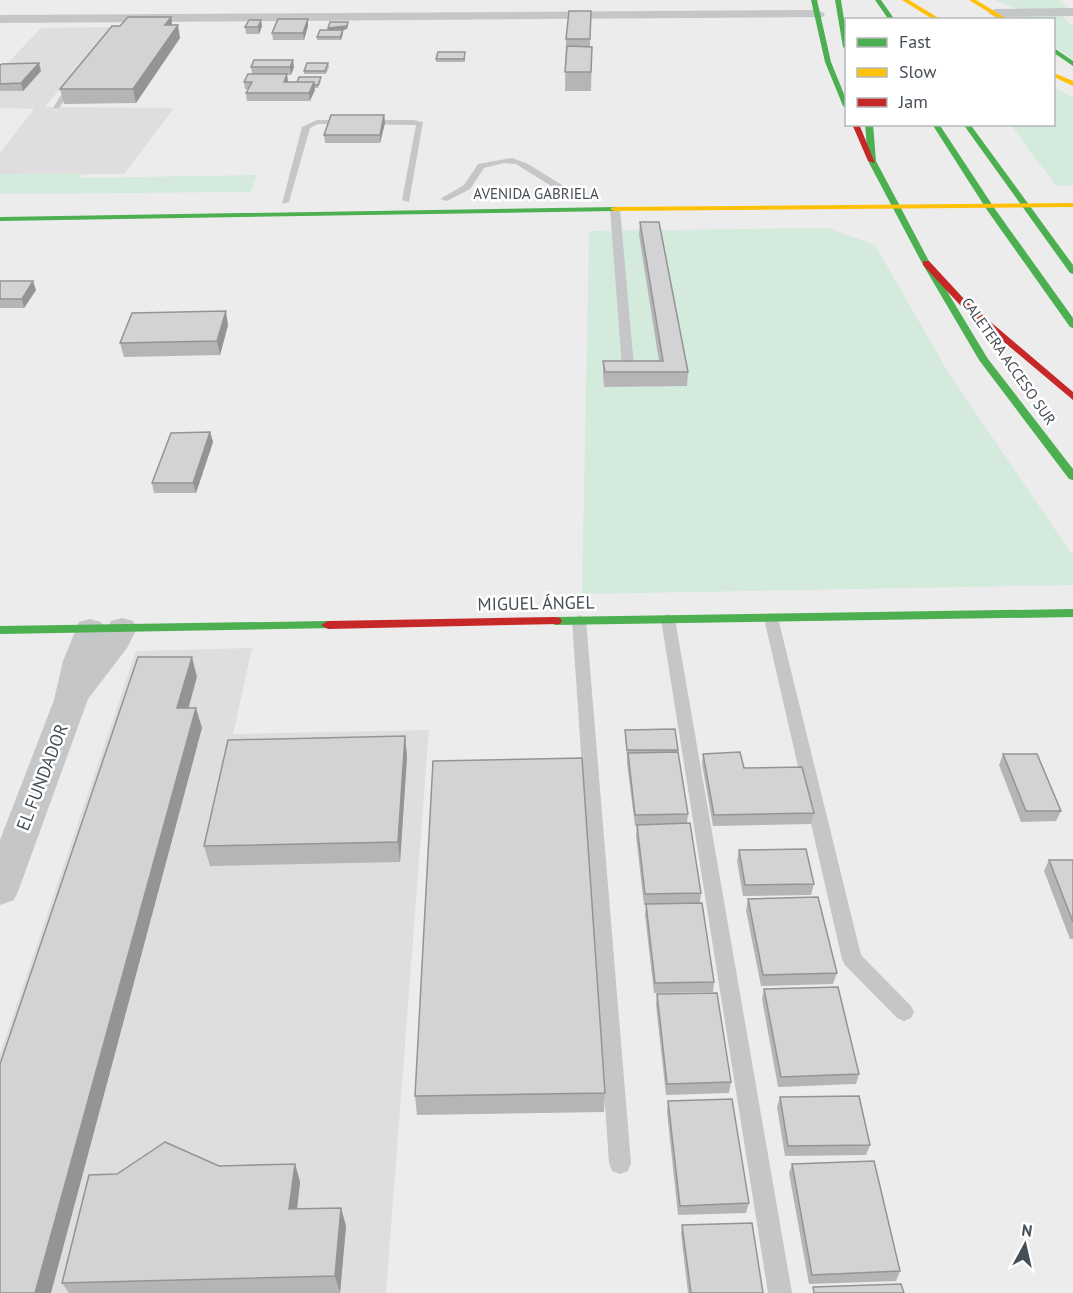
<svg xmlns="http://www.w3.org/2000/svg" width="1073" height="1293" viewBox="0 0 1073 1293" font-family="'PT Sans',sans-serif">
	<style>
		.education { fill: #dfdddd }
		.green { fill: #d3eadc }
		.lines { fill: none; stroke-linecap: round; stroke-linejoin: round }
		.lane { fill: #c4c6c7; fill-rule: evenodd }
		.street { fill: #c4c6c7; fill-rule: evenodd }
		.fast { fill: #4caf50; fill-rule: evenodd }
		.slow { fill: #ffc107; fill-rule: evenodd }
		.jam { fill: #c62828; fill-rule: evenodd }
		.wall { fill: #b5b5b7 }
		.shaded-wall { fill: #949495 }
		.building { fill: #d3d3d5; stroke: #949495; stroke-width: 1.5 }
		.labels { text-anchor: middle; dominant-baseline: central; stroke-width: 5; stroke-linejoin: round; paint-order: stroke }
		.far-street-label { font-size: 15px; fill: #464e56; stroke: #fff }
		.street-label { font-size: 18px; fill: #464e56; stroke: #fff }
	</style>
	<rect width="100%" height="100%" fill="#edecec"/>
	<!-- education -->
	<path class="education" d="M110 27 45 107 174 108 124 174 0 175V153L34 109 0 108V71L41 28Z
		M252 648 233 734 429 730 386 1293H0V1054L136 651Z"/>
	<!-- green -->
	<path class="green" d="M995 0H1059L1068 9H1018Z
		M1010 15H1062L1073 27V60L1054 46V20L1017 19Z
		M1054 87 1073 98V186H1056L1011 125 1054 124Z
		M82 173 80 178 257 175 251 192 0 194V174Z
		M828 228 875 245 948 372 1073 556V585L582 594 589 231Z"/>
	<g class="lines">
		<!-- lane -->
		<path class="lane" d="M71 79 78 81 59 108H53Z
			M317 120H413L423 122 409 202 402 200 416 125 318 124 310 128 289 202 282 204 302 127Z
			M512 158 528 164 562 185 594 198 590 201 556 189 516 164 504 163 484 168 470 189 447 201 440 199 464 185 478 164Z
			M615 206 620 209 634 367 628 370 622 367 610 209Z
			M771 613 778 618 861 955 911 1006 914 1012 911 1018 904 1021 897 1018 845 965 842 959 764 618Z
			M668 614 675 619 792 1293H768L661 619Z
			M579 615 586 620 631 1163 628 1171 620 1174 612 1171 609 1163 572 620Z"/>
		<!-- street -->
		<path class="street" d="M1073 8V16L995 17 988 13 995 9Z
			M818 10 825 14 823 17 0 23V15Z
			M122 618 133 621 137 628 127 648 88 699 19 889 14 900 0 905V840L54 700 63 661 79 622 90 619 101 622 106 629 104 633 111 621Z"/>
		<!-- fast -->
		<path class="fast" d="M811 0H817L831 62 846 99V108L843 106 825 62Z
			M835 0H841L846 32V49L843 47Z
			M875 0H881L895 20H889Z
			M1054 48 1073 61V66L1054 53Z
			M865 124H873L876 161 930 263 988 359 1073 469V480L1069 479 979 360 922 263 868 161Z
			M932 124H939L995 209 1073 318V328L1070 327 987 210Z
			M963 124H970L1073 265V274L1070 273Z
			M617 207V211H614L0 221V217Z
			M1073 609V617L555 625 548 621 555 617Z
			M328 621 333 622 335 625 333 628 0 634V626Z"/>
		<!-- slow -->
		<path class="slow" d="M902 0H909L942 20H934Z
			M969 0H976L1009 20H1001Z
			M1054 73 1073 81V86L1054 77Z
			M1073 203V207L614 211 610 209 614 207Z"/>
		<!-- jam -->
		<path class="jam" d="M852 124H859L875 163 868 161Z
			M923 261H929L966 301 1073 392V400L960 305 923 265Z
			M555 617 560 618 562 621 560 624 328 629 321 625 328 621Z"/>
	</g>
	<!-- wall -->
	<path class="wall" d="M591 11 590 47H592L591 91H565L566 39Z
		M171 17 172 25 180 38 136 103 64 104 60 89 120 26Z
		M308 19V26L304 40H273L272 33Z
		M348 25 347 29 343 30V33L341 40H317V37L328 30V28Z
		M262 26 259 34H246L245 27Z
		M465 52V62H436V59Z
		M328 63 329 67 326 74H304V71Z
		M0 65 41 71 23 91H0Z
		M251 67H294L291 75H287L288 82 321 81 318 88H314L310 101H247L246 93 249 89H245L244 82 252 74Z
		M384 115 385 123 380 143H325L324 135Z
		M640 222 688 372 687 386 604 387 603 375V361H659L639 235Z
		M0 281 36 290 24 308H0Z
		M228 325 220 355 124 357 120 343Z
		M210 432 213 442 196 493H154L152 483Z
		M625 730 678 750 688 814 687 823 701 893 700 903 714 982 713 992 654 993 645 915 646 905H644L636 836 637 826H635L627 764V756L625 735Z
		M405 736 407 757 400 862 210 866 204 846Z
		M703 754 744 768 814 813 811 824 713 826 702 764Z
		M1003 754 1061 811 1056 821 1021 822 999 765Z
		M739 850 814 884 811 895 743 896 737 861Z
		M1049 860H1073V939H1070L1044 871Z
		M748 899 837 973 833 984 761 986 746 910Z
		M764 989 859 1074 856 1084 778 1087 762 999Z
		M657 994 731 1082 729 1093 666 1095 656 1005Z
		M605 1093 604 1112 417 1115 415 1096Z
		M780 1097 870 1145 866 1155 785 1156 777 1107Z
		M668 1101 749 1203 746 1213 678 1215 667 1112Z
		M295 1164 300 1182 297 1209 341 1208 346 1226 340 1293H69L62 1283 117 1174 219 1166Z
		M792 1164 900 1271 896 1281 809 1284 789 1173Z
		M682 1225 763 1293H688L681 1234Z"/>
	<!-- shaded-wall -->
	<path class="shaded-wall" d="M171 17 173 30 165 25Z
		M308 19V26L304 40 303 33Z
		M261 20 262 26 259 34 258 27Z
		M348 22V25L347 29 343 30V33L341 40 340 37 328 31V28Z
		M178 25 180 38 136 103 133 89Z
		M293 60 294 67 291 75 290 67Z
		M39 63 41 71 23 91 21 83Z
		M287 74 288 82 285 90 284 82Z
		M314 82 315 90 310 101 309 93Z
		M384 115 385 123 380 143V135Z
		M33 281 36 290 24 308 22 299Z
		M226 311 228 325 220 355 217 341Z
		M210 432 213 442 196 493 193 483Z
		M192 657 197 677 183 728 177 708Z
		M196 708 202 728 51 1293H35Z
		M405 736 407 757 400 862 398 842Z
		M295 1164 300 1182 295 1227 289 1209Z
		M341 1208 346 1226 340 1293 335 1276Z"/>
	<!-- building -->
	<path class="building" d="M569 11H591L590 39H566Z
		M128 17H171L165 25H178L133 89H60L112 26H120Z
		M278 19H308L303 33H272Z
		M249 20H261L258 27H245Z
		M330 22H348L347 26 328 28Z
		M320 30H343L340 37H317Z
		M567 46 592 47 591 72H565Z
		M438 52H465L464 59H436Z
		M254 60H293L290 67H251Z
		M39 63 21 83 0 84V65L2 64Z
		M307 63H328L325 71H304Z
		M248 74H287L284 82H314L309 93H246L252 82H244Z
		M299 77H321L318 85H314V82H297Z
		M331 115H384L380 135H324Z
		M640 222H659L688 372H605L603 361H663Z
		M0 281H33L22 299H0Z
		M226 311 217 341 120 343 132 313Z
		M210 432 193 483H152L171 433Z
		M138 657H192L177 708H196L35 1293H0V1064Z
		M675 729 678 750H627L625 730Z
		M405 736 398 842 204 846 228 740Z
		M678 752 688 814 635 815 628 753Z
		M740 752 744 768 802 767 814 813 714 815 703 754Z
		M1003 754H1037L1061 811H1026Z
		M582 758 605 1093 415 1096 433 761Z
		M690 823 701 893 645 894 637 825Z
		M806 849 814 884 745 885 739 850Z
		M1049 860H1073V922Z
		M818 897 837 973 763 975 748 899Z
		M702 903 714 982 655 983 646 904Z
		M838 987 859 1074 781 1077 764 989Z
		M717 993 731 1082 667 1084 657 994Z
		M859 1096 870 1145 788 1146 780 1097Z
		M732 1099 749 1203 680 1206 668 1101Z
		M165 1142 219 1166 295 1164 289 1209 341 1208 335 1276 62 1283 89 1175 117 1174Z
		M874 1161 900 1271 812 1275 792 1164Z
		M752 1223 763 1293H691L682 1225Z
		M901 1284 904 1293H814L813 1287Z"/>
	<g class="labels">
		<!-- far-street labels -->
		<g class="far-street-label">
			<text x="536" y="193">AVENIDA GABRIELA</text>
			<text transform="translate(1009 361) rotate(55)">CALETERA ACCESO SUR</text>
		</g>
		<!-- street labels -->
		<g class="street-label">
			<text transform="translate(536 603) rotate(-1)">MIGUEL ÁNGEL</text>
			<text transform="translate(42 777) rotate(-69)">EL FUNDADOR</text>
		</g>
	</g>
	<!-- legend -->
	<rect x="845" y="18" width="210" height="108" fill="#ffffff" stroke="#b5b8bb" stroke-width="1.5"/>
	<rect x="857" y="38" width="30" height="9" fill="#4caf50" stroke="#b5b8bb" stroke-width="1.5"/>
	<text x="899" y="48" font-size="18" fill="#464e56">Fast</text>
	<rect x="857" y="68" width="30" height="9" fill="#ffc107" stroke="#b5b8bb" stroke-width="1.5"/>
	<text x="899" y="78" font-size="18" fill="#464e56">Slow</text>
	<rect x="857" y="98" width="30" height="9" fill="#c62828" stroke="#b5b8bb" stroke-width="1.5"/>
	<text x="899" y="108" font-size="18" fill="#464e56">Jam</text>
	<!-- north arrow -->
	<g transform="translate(1025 1245) rotate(8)" stroke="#ffffff" stroke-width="4.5" paint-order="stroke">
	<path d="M0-4.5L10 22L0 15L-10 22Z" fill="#464e56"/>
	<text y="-9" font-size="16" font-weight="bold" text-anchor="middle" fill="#464e56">N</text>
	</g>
</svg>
